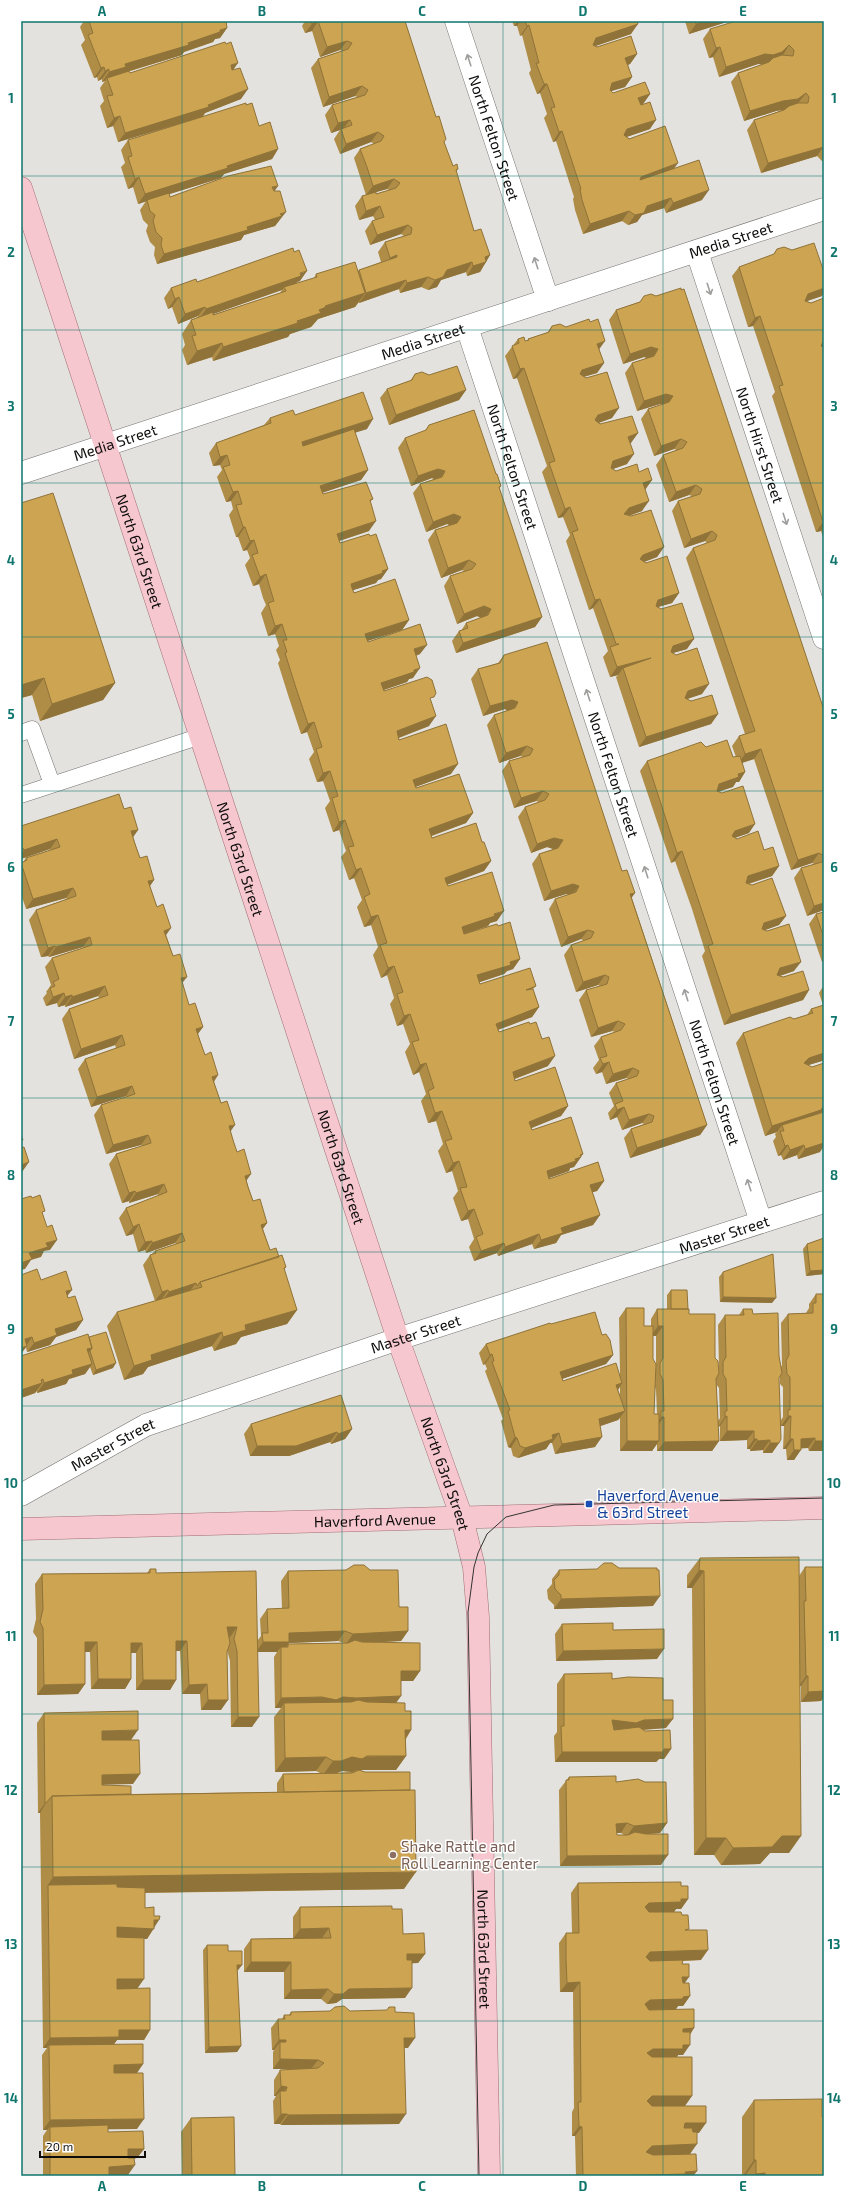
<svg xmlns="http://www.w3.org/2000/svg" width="845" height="2197" font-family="'Exo 2',sans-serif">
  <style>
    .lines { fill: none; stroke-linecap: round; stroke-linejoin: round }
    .service-casing { stroke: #74726f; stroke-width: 17 }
    .minor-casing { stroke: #74726f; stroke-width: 23 }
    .primary-casing { stroke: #a16e75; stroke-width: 23 }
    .service { stroke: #fff; stroke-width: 16 }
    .minor { stroke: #fff; stroke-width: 22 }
    .primary { stroke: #f6c7ce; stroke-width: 22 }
    .tram { stroke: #343332; stroke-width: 1 }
    .wall { fill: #af8d47; fill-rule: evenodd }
    .shaded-wall { fill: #8f7339 }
    .building { fill: #cca452; stroke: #8f7339 }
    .oneway { stroke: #9e9e9d }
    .grid { fill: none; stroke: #0f766e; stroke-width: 1; stroke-opacity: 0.55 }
    .transit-dot { fill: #1a4fb4; stroke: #fff; stroke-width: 1.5 }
    .education-dot { fill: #8d6e63; stroke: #fff; stroke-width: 1.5 }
    .labels { text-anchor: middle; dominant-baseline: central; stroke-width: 3; stroke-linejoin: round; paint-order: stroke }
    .street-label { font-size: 15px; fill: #0d0c0b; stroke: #fff }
    .transit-label { font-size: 15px; fill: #164399; stroke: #fff; text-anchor: start }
    .education-label { font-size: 15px; fill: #785e54; stroke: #fff; text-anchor: start }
    .neatline { fill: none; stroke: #0f766e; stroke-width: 1.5 }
    .grid-label { font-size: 13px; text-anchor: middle; font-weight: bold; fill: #0f766e }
  </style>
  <rect width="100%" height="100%" fill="#e4e2de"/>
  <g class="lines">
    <defs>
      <path id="service" d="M21 733 32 729 52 784
        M21 795 201 736"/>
      <g id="minor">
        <path id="s1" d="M456 21 548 300"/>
        <path id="s2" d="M697 252 824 638"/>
        <path id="s3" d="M467 327 761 1222"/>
        <path id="s4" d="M21 473 824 209"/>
        <path id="s5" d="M21 1495 146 1425 398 1339 824 1202"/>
      </g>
      <g id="primary">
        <path id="s6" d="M21 188 398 1339 462 1518 474 1567 478 1617 489 2176"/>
        <path id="s7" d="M21 1529 824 1508"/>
      </g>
    </defs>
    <use href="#service" class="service-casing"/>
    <use href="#minor" class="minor-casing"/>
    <use href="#primary" class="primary-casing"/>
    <use href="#service" class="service"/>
    <use href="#minor" class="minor"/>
    <use href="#primary" class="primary"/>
    <path class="tram" d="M479 2176 468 1612 474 1567 478 1553 487 1534 506 1517 554 1505 824 1498"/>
  </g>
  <path class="wall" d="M84 21H226L227 28 220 38 215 39 213 42 184 52 182 55 121 74 233 70 241 99 205 113 203 117 259 126 278 149 272 159 224 174 221 178 169 194 170 197 278 186 274 191 279 221 278 222 275 226 244 235 241 240 157 264 154 255 155 247 150 242 146 231 148 225 143 220 140 210 146 201 138 204 133 187 128 189 121 167 125 163 121 150 128 140 192 120 118 142 113 126 107 128 100 106 104 101 100 88 105 81 102 82V79L98 81 97 77 94 78 81 45 85 40 80 27Z
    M305 21H405L444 142 453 166 458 169 456 172 474 231 490 255 480 272 467 276 466 272 441 280 437 287 428 290 421 287 400 293 399 289 359 303V302L355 307 318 319 311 327 290 334 288 337 213 361 212 357 187 365 182 350 185 345 182 334 191 320 198 317V316L178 324 172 307 168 309 164 298 171 288 197 282 300 281 297 282 296 284 314 278 316 274 358 271 359 270 381 262 378 252 385 242 404 236 401 234 370 245 365 231 372 221 375 220 373 216 359 220 355 206 362 196 366 195 354 158 360 149 374 144 371 142 340 154 334 139 340 130 331 133 325 115 332 105 357 97 355 96 323 107 311 68 318 59 342 51 340 50 320 57 312 31 305 33 302 26ZM387 189 389 190 376 194V192ZM282 290 280 293 213 315V314Z
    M512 21H637L631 34 596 46 597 47 637 54 630 64 628 65 632 77 625 87 611 91 613 93 650 94 643 104 650 129 627 137 674 168 702 200 666 213 664 208 642 215 637 222 628 225 622 221 583 234 575 210 573 199 574 197 556 141 553 142 544 118 547 114 540 93 537 94 529 73 531 70 522 35 520 36 517 26H514Z
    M685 21H730L689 34Z
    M824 21V160L822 161 817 156 761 173 747 130 754 120 785 109 776 111 744 121 731 82 738 73 763 64H758L719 77 713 57 709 58 703 39 710 29Z
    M777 249 822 296 807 301 811 303 824 298V540L821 531 816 532 772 396 775 392 753 326 748 327 732 276 739 267 773 255Z
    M681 290 824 710V910L807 916 794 878 801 868 814 864 812 863 791 870 754 759 742 763 745 772 739 782H736L733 787 718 791 749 833 735 838 764 850 779 866 772 876 749 884 786 916 779 925 764 930 794 971 780 976 809 990 803 1000 724 1025 702 956 705 951 692 909 675 861 671 863 640 771 647 761 706 747 733 757H736L732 746 739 736 745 734 686 558 693 548 707 543 705 541 684 548 672 511 678 501 692 496 689 495 669 502 656 465 663 455 677 450 674 449 654 456 641 419 648 409 662 405 660 404 637 411 625 373 632 363 647 358 644 357 623 364 609 320 616 310 639 302 656 296Z
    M552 326 599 349 604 363 597 373 584 377 612 418 599 423 600 424 638 433 630 443 627 464 613 469 616 471 639 472 652 480 645 489 642 511 629 516 664 547 657 557 644 562 679 593 672 603 658 607 687 649 673 653 702 694 687 699 718 714 711 724 639 747 616 677 618 675 610 677 603 657 608 651 593 608 589 610 566 541 570 535 563 517 558 518 542 472 547 466 517 378 513 379 505 356 518 339 525 341H527L528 339 547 333Z
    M415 374 429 375 466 390 459 400 389 425 380 398 387 389 410 381Z
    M295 415 367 429 355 432 368 470 361 480 323 492V494L373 499 370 502 369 531 339 541 340 543 388 569 381 579 378 580 376 583 353 590 354 593 409 620 402 630 367 641 368 642 420 654 416 656 413 678 409 679 407 682 384 690V691L431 701 429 726 399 738V740L451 774 415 787 416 788 473 813 466 823 432 836V838L482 842 491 861 484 871 447 885 448 886 497 921 490 923 488 926 464 934 498 926 520 959 513 969 507 971 504 974 480 982V984L536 986 533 989 539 1007 532 1017 498 1030 499 1032 548 1066 515 1079V1081L568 1106 561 1116 531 1128 532 1130 583 1154 581 1156V1157L574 1167 570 1168 569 1171 549 1178V1179L604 1181 597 1191 592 1192 600 1215 593 1225 561 1235 556 1243 534 1249 532 1244 498 1256 497 1253 474 1261 469 1247 474 1239 468 1219 461 1221 453 1198 458 1191 452 1171 446 1173 438 1151 443 1144 436 1121 428 1123 421 1101 426 1094 419 1072 413 1075 405 1052 410 1044 403 1024 397 1026 390 1004 394 998 387 975 381 978 373 955 378 947 371 925 364 927 357 907 362 900 354 878 349 880 341 857 346 851 339 830 333 832 325 808 330 801 323 781 317 782 309 759 314 752 307 732 301 734 289 698 278 663 280 660 276 650 279 646 275 634 268 636 261 613 266 605 263 598 259 584 253 586 245 565 250 558 247 550 243 551 238 537H236L229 515 233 509 231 501 226 502 217 477 222 470 220 465 213 466 209 453 216 443 264 425 270 418Z
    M429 425 496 474 501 486 499 489 542 617 535 627 456 653 452 641 459 631H461L466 623 481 618 477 616 457 624 444 586 450 576 464 571 462 570 441 578 428 540 435 530 451 525 447 524 426 532 413 493 420 484 434 479 432 478 411 486 398 448 405 438 425 431Z
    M21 503 115 683 103 700 40 721 32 695 21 698Z
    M504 655 622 871 632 898 707 1125 700 1135 630 1158 624 1138 631 1129 644 1124 642 1123 622 1130 617 1117 610 1120 608 1113 614 1106 609 1093 616 1083 629 1079 626 1078 606 1084 602 1072 596 1074 593 1068 599 1060 594 1046 601 1037 615 1032 612 1031 591 1037 579 1000 586 990 600 986 598 985 576 992 564 955 571 945 584 941 581 939 561 947 549 909 555 899 569 895 566 894 544 901 532 864 539 854 554 849 547 847 531 853 518 817 525 807 539 802 536 801 514 808 502 771 509 761 523 757 520 756 499 763 487 725 494 715 507 711 505 709 483 716 471 679 478 669 498 663Z
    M124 809 138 830 133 837 140 858 154 880 150 886 182 983 189 1005 203 1027 198 1034 205 1055 218 1075 214 1082 253 1201 267 1223 263 1229 270 1250 279 1257 286 1267 284 1270 297 1310 287 1324 241 1337 236 1344 214 1351 212 1346 148 1367 143 1374 124 1380 107 1326 117 1312 155 1301 143 1265 150 1255 152 1254 155 1251 176 1244 175 1243 146 1253 145 1250 138 1252 133 1234 126 1236 119 1218 126 1208 158 1196V1194L129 1203V1201L122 1203 109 1164 116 1154 142 1146 141 1145 106 1154 94 1115 101 1105 126 1097V1096L91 1107 78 1069 85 1059 116 1048 115 1045 74 1059 62 1019 69 1009 99 998 98 996 65 1007V1005L58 1007 57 1003 46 1006 43 998 47 993 46 992 51 985 45 967 52 958 83 948V947L49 957 48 956 41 957 29 920 36 910 67 899 66 898 26 909 21 894V863L23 862 26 858 50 850V849L21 859V826Z
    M824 912V961L822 962 809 924 816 914Z
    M824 985V1059L822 1061 808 1065 820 1152 798 1159 797 1155 783 1160 781 1155 778 1156 773 1141 776 1137 775 1134 777 1132 765 1136 736 1043 743 1033 807 1015 811 1009 823 1005 819 993Z
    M824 1238V1274L806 1276 803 1249 807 1244Z
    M723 1272 772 1303 720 1302 719 1277Z
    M41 1280 68 1296V1298L83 1320 76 1330 56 1337 50 1345 27 1352 26 1348Z
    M671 1290 688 1309 689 1314 715 1358 718 1368 719 1367 718 1325 725 1315H739L743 1309 753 1314 779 1356 781 1367 782 1365 781 1323 788 1314 806 1313 809 1308V1304L816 1294H824V1451H809L808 1448H801L794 1460H787L786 1449H783L784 1426H781V1420L783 1417V1387L780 1384V1377L779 1378V1443L772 1453H763V1450L750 1451V1449H747V1440L720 1441V1426L718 1427 719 1441 712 1451H657V1444L652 1451H620V1418L618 1420 600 1426 595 1447 555 1454 552 1443H550L546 1449 518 1458 513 1456 511 1448 508 1447 501 1421 503 1419 485 1371 487 1369 485 1364 483 1365 479 1353 486 1344 551 1324 602 1335 613 1355 606 1364 562 1379 563 1381 620 1374 619 1318 626 1308 644 1326H651V1319L657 1309H667V1295ZM653 1336H656V1368L655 1369 653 1359ZM716 1378V1384L719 1388 720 1418 718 1421 716 1379ZM620 1387V1395L618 1390ZM655 1387 656 1390 657 1414H654Z
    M89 1337 113 1368 93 1375 90 1367 85 1374 69 1379 66 1384 37 1393V1391L35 1393 21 1398V1356Z
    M251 1424 352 1429 345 1439 331 1444 330 1442 289 1456H250L244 1434Z
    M700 1558 799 1576 805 1567H824V1697L821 1701 801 1702V1686H800L789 1853H770L760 1864 721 1865 714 1855H694L692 1588H687V1575Z
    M150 1569 156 1573 257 1641 261 1636 260 1619 267 1609H282L281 1581 288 1571 399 1607 408 1631 401 1641 376 1642 420 1671 413 1681H401L396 1703 405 1711 411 1730 406 1739V1756L396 1770H360L404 1889 145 1893V1908L154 1928 147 1939H144L137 1989H117L150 2030 144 2040H117L114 2044 143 2064 137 2073V2129H108V2132L144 2149 137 2158 134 2159 128 2175 109 2176H43V2136L47 2130H43L42 2055 47 2048H43L40 1813H38L37 1723 44 1713 132 1740 133 1784H102L131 1794 277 1792V1783L283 1774 320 1773 316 1771 275 1772 274 1717 281 1708H275L274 1657 277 1652H257L252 1727H231L230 1661 227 1650 221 1710H201L200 1694H182L180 1651H176V1680L170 1690H136V1653H131V1679L125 1689H91L90 1652H85V1684L78 1694 37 1695V1638L33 1632 36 1619 35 1584 42 1574 147 1573ZM338 1641 344 1643 288 1644 289 1643ZM342 1771 352 1772 336 1773Z
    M559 1570 653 1606 554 1609V1605L548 1599 547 1590 552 1584V1579Z
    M562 1624 613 1630 657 1659 556 1661 555 1634Z
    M564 1674 612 1679 663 1700 666 1728 643 1730 671 1749 664 1759H659L656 1762H555L554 1736 557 1732V1684Z
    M569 1777 616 1782 667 1823 660 1833 646 1834 661 1865 560 1866 559 1790ZM617 1833H621L624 1835H617Z
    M578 1883 681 1886 688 1899 681 1909H676L674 1912 682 1915 701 1960 683 1961 682 1964 685 1983 690 1996 683 2006H678L676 2009 694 2028 690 2035 683 2055H678L677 2057 685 2106 699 2133H697L690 2154 697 2171 693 2176H576L575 2136H572V2112L574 2108 573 1992H560L559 1943 566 1933H572L571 1893Z
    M300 1907 392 1909 403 1934 425 1954 418 1963H412L405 1998 342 1999 336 2003 327 2004 321 1999H284V1972H244V1949L251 1939 293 1938V1917Z
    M207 1945 228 1951 242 1965 238 1970H237L241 2046 237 2052 205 2053 203 1950Z
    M350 2011 395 2012 408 2048H404L399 2124 281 2125 280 2124H274L273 2101 276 2096H274V2080L280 2070 301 2069H273V2052L274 2050H272L271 2028 278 2019H282L284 2015H289L291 2012Z
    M754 2100 822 2117 824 2176H742V2117Z
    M191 2118 235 2176H182L181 2132Z"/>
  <path class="shaded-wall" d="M318 21 312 31 305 33 312 24Z
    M518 21H520L517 26H514Z
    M706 21H730L689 34 696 24Z
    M638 24 631 34 589 48 596 38Z
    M529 25 522 35 520 36 527 26Z
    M227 28 220 38 215 39 213 42 184 52 182 55 122 73 119 77 107 78 105 81 102 82 109 72 125 64 188 43Z
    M347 41 340 50 320 57 327 47Z
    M789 45 783 55 775 62 767 65 758 64 719 77 726 67Z
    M720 47 713 57 709 58 716 48Z
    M637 54 630 64 619 68 625 58Z
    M238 63 231 73V65Z
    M104 67 97 77 94 78 101 68Z
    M109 69 102 79 98 81 105 71Z
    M632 77 625 87 605 93 612 83Z
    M544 84H547L540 93 537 94Z
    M362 86 355 96 323 107 329 97Z
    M248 89 241 99 205 113 202 117 118 142 125 133 208 105Z
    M806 93 799 102 791 109 776 111 744 121 750 111Z
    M650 94 643 104 631 108 638 98Z
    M120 116 113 126 107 128 114 118Z
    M350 120 343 129H341L340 130 331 133 338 123Z
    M656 120 650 129 620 139 627 129Z
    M562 131 556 141 553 142 559 132Z
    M378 132 371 142 340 154 346 144Z
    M824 146 817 156 761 173 768 163Z
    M278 149 272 159 224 174 221 178 138 204 145 194 227 166Z
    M678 163 671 173 635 187 641 177Z
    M139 177 133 187 128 189 135 179Z
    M394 179 387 189 366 195 373 186Z
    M278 186 271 196 272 187Z
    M709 190 702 200 666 213 673 203Z
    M671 198 664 208 642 215 637 222 628 225 635 215 647 206Z
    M380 206 373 216 359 220 366 211Z
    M629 211 622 221 583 234 590 224Z
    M286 212 279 221 278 222 275 226 244 235 241 240 157 264 164 254 247 227Z
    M408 225 401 234 370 245 377 235Z
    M397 255 390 265 383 268 390 258Z
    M490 255 480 272 467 276 473 266 485 257Z
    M472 262 466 272 441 280 437 287 428 290 435 280 447 270Z
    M307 271 300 281 297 282 294 286 284 287 282 290 199 319 206 309Z
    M428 277 421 287 400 293 407 283Z
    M406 280 399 289 359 303 366 293Z
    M824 288V293L822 296 801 303 808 294Z
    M365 293 355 307 318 319 311 327 290 334 288 337 213 361 223 347 297 321 319 310 325 306Z
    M179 297 172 307 168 309 175 299Z
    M205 307 198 316 178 324 185 314Z
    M760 316 753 326 748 327 755 318Z
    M824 340V348L816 351 823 341Z
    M605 341 598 351 597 344Z
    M222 343 212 357 187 365 197 351Z
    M651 347 658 349 651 359 644 357 623 364 630 354Z
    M604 363 597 373 575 379 582 370Z
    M524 368 517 378 513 379 520 369Z
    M466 390 459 400 389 425 396 415Z
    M666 394 673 396 666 406 660 404 637 411 644 401Z
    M619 408 612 418 592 425 598 415Z
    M373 419 367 429 295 452 302 442Z
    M638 433 631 443 621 447 628 437Z
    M681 439 674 449 654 456 661 446Z
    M634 454 627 464 607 471 613 461Z
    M227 455 220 465 213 466 220 457Z
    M438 469 445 471 438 481 432 478 411 486 418 476Z
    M368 470 361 480 313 496 320 486Z
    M652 480 645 490 643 483Z
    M696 485 689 495 669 502 676 492Z
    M238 491 231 501 226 502 233 492Z
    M649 501 642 511 622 518 629 508Z
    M570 507 563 517 558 518 565 509Z
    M454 514 461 517 454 527 447 524 426 532 433 522Z
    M376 521 369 531 330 544 337 534Z
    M823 522H824V526L821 531 816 532Z
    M243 527H245L238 537H236Z
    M712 531 705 541 684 548 691 539Z
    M254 540 247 550 243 551 250 541Z
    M664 547 657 557 636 565 643 555Z
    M469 560 462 570 441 578 448 568Z
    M388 569 381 579 378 580 376 583 344 593 351 584Z
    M266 574 259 584 253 586 260 577Z
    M679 593 672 603 651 609 658 600Z
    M600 599 593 608 589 610 595 600Z
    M484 606 491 609 484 619 477 616 457 624 464 614Z
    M542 617 535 627 456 653 463 643Z
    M409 620 402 630 358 644 365 634Z
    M282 624 275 634 268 636 275 626Z
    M694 639 687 649 666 655 673 646Z
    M427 645 420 654 407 658 414 649Z
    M651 658 623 668 618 675 610 677 617 667Z
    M420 668 413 678 409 679 407 682 374 693 381 683Z
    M44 678 32 695 21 698V685Z
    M115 683 103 700 40 721 52 704Z
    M709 684 702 694 681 701 688 691Z
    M512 700 518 702 511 712 505 709 483 716 490 706Z
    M718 714 711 724 639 747 646 737Z
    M436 716 429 726 390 741 397 731Z
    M314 722 307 732 301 734 308 724Z
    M527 746 520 756 499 763 506 753Z
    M761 749 754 759 738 764 745 754Z
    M458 764 451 774 407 790 413 780Z
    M330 771 323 781 317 782 323 773Z
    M745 772 739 782H736L733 787 712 794 719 784 738 774Z
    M543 791 536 801 514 808 521 798Z
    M473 813 466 823 422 839 429 829Z
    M345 820 339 830 333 832 339 822Z
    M755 824 749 833 728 840 735 831Z
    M138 830 131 840V831Z
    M554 838 563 840 556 850 547 847 531 853 537 844Z
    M57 839 50 849 21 859V854L24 850Z
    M682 851 675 861 671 863 677 853Z
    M819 853 812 863 791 870 798 860Z
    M491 861 484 871 438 888 445 878Z
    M779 866 772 876 741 886 748 876Z
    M361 868 354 878 349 880 356 870Z
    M154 880 147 890 148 881Z
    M573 884 579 886 572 895 566 894 544 901 551 891Z
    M73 888 66 898 26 909 33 899Z
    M635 893 628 903 630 894Z
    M824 903V910L807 916 814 906Z
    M504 911 497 921 490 923 488 926 455 937 462 927 494 914Z
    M378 915 371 925 364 927 371 917Z
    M786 916 779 925 757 933 764 923Z
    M171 928 164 938V931Z
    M588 930 581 939 561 947 568 937Z
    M90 937 83 947 49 957 56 947Z
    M55 946 48 956 41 957 48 948Z
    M520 959 513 969 507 971 504 974 471 985 477 975 510 962Z
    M801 962 794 971 773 978 780 968Z
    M394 966 387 975 381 978 388 968Z
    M605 975 598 985 576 992 583 982Z
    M187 977 180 986 181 978Z
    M105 986 98 996 65 1007 72 997Z
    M809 990 803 1000 724 1025 731 1015Z
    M64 993 57 1003 46 1006 53 997Z
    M72 995 65 1005 58 1007 65 997Z
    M539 1007 532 1017 489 1033 496 1024Z
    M410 1014 403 1024 397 1026 404 1016Z
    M618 1021 612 1031 591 1037 598 1028Z
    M203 1027 196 1036V1029Z
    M122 1035 115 1045 74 1059 81 1049Z
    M824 1053V1059L822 1061 802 1067 804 1063 809 1058Z
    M555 1056 548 1066 506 1082 513 1072Z
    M609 1062 602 1072 596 1074 603 1064Z
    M426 1063 419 1072 413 1075 420 1065Z
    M633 1068 626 1078 606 1084 613 1074Z
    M218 1075 211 1085 212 1077Z
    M132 1086 126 1096 91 1107 97 1097Z
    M824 1105V1112L782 1125 777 1132 765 1136 772 1126Z
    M568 1106 561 1116 522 1132 529 1122Z
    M624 1107 617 1117 610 1120 617 1110Z
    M442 1111 436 1121 428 1123 435 1113Z
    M649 1114 642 1123 622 1130 629 1120Z
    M235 1125 228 1135 229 1126Z
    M707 1125 700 1135 630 1158 637 1148Z
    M148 1135 141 1145 106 1154 113 1145Z
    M824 1139V1146L820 1152 798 1159 805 1149Z
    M788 1145 781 1155 778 1156 785 1146Z
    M804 1145 797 1155 783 1160 790 1150Z
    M583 1154 580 1158 581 1157 574 1167 570 1168 569 1171 540 1181 547 1171 575 1159Z
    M459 1161 452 1171 446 1173 453 1163Z
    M29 1162 22 1172H21V1165Z
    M251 1174 244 1184 245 1176Z
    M604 1181 597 1191 583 1195 590 1185Z
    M164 1184 158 1194 129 1203 136 1193Z
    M135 1191 129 1201 122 1203 129 1193Z
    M474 1209 468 1219 461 1221 468 1211Z
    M600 1215 593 1225 561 1235 556 1243 534 1249 541 1240 561 1228Z
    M267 1223 260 1232 261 1225Z
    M139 1224 133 1234 126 1236 133 1227Z
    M182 1233 175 1243 146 1253 152 1243Z
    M539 1234 532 1244 498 1256 505 1247Z
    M57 1240 50 1250 44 1251 41 1257 31 1260 25 1269 21 1270V1263L29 1253 46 1243Z
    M152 1241 145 1250 138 1252 145 1242Z
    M504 1243 497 1253 474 1261 481 1251Z
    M824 1270V1274L806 1276 810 1271Z
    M196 1283 189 1292 162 1301 169 1292Z
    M72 1290 65 1299 66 1291Z
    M168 1290 161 1300 155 1301 162 1292Z
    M723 1297 776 1298 772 1303 720 1302Z
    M297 1310 287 1324 241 1337 236 1344 214 1351 223 1337 245 1325Z
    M83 1320 76 1330 56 1337 50 1345 27 1352 34 1343 55 1329Z
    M658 1326H663L656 1336H651Z
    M222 1332 212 1346 148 1367 143 1374 124 1380 134 1366 151 1355Z
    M32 1337 26 1346H27L21 1354V1345L25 1339Z
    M92 1348 85 1358 87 1349Z
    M492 1354 485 1364 483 1365 490 1355Z
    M613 1355 606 1364 553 1382 560 1372Z
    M116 1363 113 1368 93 1375 96 1370Z
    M92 1364 85 1374 69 1379 66 1384 37 1393 44 1383 72 1370Z
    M43 1379 39 1384 42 1383 35 1393 21 1398V1390Z
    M622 1383 616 1393V1385Z
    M625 1411 618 1420 592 1429 599 1419Z
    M727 1416 720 1426 718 1427 725 1417Z
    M788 1416H791L784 1426H781Z
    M661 1417H664L657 1427H654Z
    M352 1429 345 1439 331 1444 338 1434Z
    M727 1431H754L747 1440 720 1441Z
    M337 1432 330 1442 289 1456H250L257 1446Z
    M559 1433 552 1443H550L546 1449 518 1458 525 1448 552 1435Z
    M515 1437 517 1438 511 1448 508 1447Z
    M602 1437 595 1447 555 1454 562 1444Z
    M815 1438 808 1448 794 1449 801 1439Z
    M754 1439H757L750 1449H747Z
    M790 1439H793L786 1449H783Z
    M770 1440 763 1450 750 1451 757 1441Z
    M627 1441H659L652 1451H620Z
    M719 1441 712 1451H657L664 1442Z
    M815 1441H824V1451H809Z
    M770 1443H779L772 1453H763Z
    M794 1450H801L794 1460H787Z
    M699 1570 704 1571 692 1588H687Z
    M660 1596 653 1606 554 1609 561 1599Z
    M227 1627H237L230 1637H220Z
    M345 1631 338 1641 289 1643 283 1652 281 1647 277 1652H256L263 1642 289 1633Z
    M408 1631 401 1641 346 1644 353 1634Z
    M176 1641H187L180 1651H170Z
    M85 1642H97L90 1652H78Z
    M131 1643H142L136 1653H124Z
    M664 1649 657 1659 556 1661 563 1651Z
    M401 1671H420L413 1681H394Z
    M806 1676H808L801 1686H799Z
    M98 1679H131L125 1689H91Z
    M143 1680H176L170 1690H136Z
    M85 1684 78 1694 37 1695 44 1685Z
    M207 1684 200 1694H182L189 1685Z
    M824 1691V1697L821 1701 801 1702 808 1692Z
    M401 1696 394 1706 284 1703 281 1708H275L281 1698Z
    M208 1700H228L221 1710H201Z
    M238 1717H259L252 1727H231Z
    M673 1719 666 1728 637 1730 629 1733 606 1730 612 1720H644Z
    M138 1730 131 1740 95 1741 102 1731Z
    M405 1730H411L402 1744Z
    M671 1749 664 1759H659L656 1762H555L562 1752Z
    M406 1756 396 1770H357L352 1772 342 1771 332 1775H323L333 1761 352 1757Z
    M326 1757 316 1771 275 1772 285 1758Z
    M140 1774 133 1784 95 1785 102 1775Z
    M45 1803H46L40 1813H38Z
    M627 1823 621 1833H609L616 1824Z
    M667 1823 660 1833 627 1836 634 1826Z
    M782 1836H801L789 1853H770L760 1864 721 1865 733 1848Z
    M706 1838H726L714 1855H694Z
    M668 1855 661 1865 560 1866 567 1856Z
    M416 1872 404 1889 48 1894V1885L53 1877Z
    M681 1899H688L681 1909H676L674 1912 642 1913 645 1907 649 1903Z
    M154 1920H159L147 1939 110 1937 117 1927Z
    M329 1928 322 1938 293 1939 300 1929Z
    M708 1950 701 1960 643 1962 646 1957 650 1952Z
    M407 1954H425L418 1963 400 1964Z
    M251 1962H291L284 1972H244Z
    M237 1965H242L238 1970H233Z
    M682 1977H689L682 1987Z
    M117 1979H144L137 1989H110Z
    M580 1982 573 1992H560L567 1983Z
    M412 1988 405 1998 342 1999 336 2003 327 2004 334 1994 349 1989Z
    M328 1989 321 1999H284L291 1990Z
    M690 1996 683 2006H678L676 2009 643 2010 645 2004 650 2000 683 1997Z
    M694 2028 687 2038H676L683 2029Z
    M119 2030H150L144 2040H117L112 2047 49 2045 47 2048H43L50 2038Z
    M404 2038H415L408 2048H397Z
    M279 2040H286L280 2049V2042L274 2050H272Z
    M683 2045H690L683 2055H678L676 2059H646L647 2053 653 2049Z
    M241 2046 237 2052 205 2053 209 2047Z
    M280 2059 318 2060 311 2069H273Z
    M143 2064 136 2074 107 2075 114 2065Z
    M281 2086 287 2087 280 2096V2091L276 2096H274Z
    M652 2096H692L685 2106 640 2111 647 2101Z
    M281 2114H287L280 2124H274Z
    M406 2114 399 2124 281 2125 288 2115Z
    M144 2119 137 2129 50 2130V2127L47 2130H43L50 2120Z
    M685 2123H706L699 2133H678Z
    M579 2126 582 2127 575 2136H572Z
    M697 2144 690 2154 639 2161 646 2152 652 2146Z
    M128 2149H144L137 2158 121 2159Z
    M754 2160H756L745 2176H743Z
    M135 2165 128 2175 102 2176 109 2167Z
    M697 2171 693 2176H608L685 2172Z
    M765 2173 763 2176H754L756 2174Z"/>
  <path class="building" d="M89 21H226L227 28 220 30V32L188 43 189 45 125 64 126 67 109 72V69L105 71 104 67 101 68 88 35 93 33Z
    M311 21H405L436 117 439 116 446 139 444 142 453 166 457 164 458 169 456 170 474 231 481 229 490 255 485 257 486 262 473 266 472 262 447 270 443 277 435 280 428 277 407 283 406 280 366 293 359 270 397 257V255L390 258 385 242 411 234 412 228 408 225 377 235 372 221 384 217 380 206 366 211 362 196 376 192V194L396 188 400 183 394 179 373 186 367 167 360 149 381 141 384 136 378 132 346 144 341 129 352 125 351 122 350 120 338 123 332 105 365 95 368 90 362 86 329 97 318 59 348 49 352 43 347 41 327 47 318 21 312 24Z
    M525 21H637L638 24 596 38 593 45 597 47 631 36 637 54 625 58 632 77 612 83 610 90 613 93 645 82 650 94 638 98 641 105 650 102 656 120 627 129 624 135 629 139 665 126 678 163 641 177 640 180 699 160 709 190 673 203 671 198 647 206 644 213 635 215 629 211 590 224 582 200 580 189H581L562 131 559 132 551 108 555 107 547 84H544L536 63H539L529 25 527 26Z
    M695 21H706L696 24Z
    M736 21H824V147L768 163 754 120 784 110 789 106 798 103H808L809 97 806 93 798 99 783 101 750 111 738 73 769 62 773 58 782 55 793 56 794 50 789 45 782 52 773 55 765 54 726 67 720 47 716 48 710 29Z
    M225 42 226 44 231 42 238 63 231 65 232 70 240 68 248 89 208 105 209 107 125 133 120 116 114 118 107 96 113 95 107 78 129 71 130 73Z
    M246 103V105L252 103 259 126 270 122 278 149 227 166 228 168 145 194 139 177 135 179 128 157 132 156 128 140Z
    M271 166 278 186 272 187 274 191H280L286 212 280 214 282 216 247 227 248 230 164 254 161 245 162 238 156 232 153 221 155 215 150 211 147 200 169 193 170 197 228 176Z
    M814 243 824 272V288L808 294 805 301 811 303 824 298V340L821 346 824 347V522H823L779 386 783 385 760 316 755 318 739 267 774 254 777 249 784 247 792 250Z
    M293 248 294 252 299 250 307 271 300 273 301 276 206 309 205 307 185 314 179 297 175 299 171 288 196 279 197 282Z
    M355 262 365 293 325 306 326 307 319 310 321 313 297 321 298 323 223 347 222 343 197 351 192 336 196 335 191 320 213 312V315L286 291 284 287 317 277 316 274Z
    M681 288V290L684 289 824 710V856L819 853 798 860 761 749 745 754 739 736 755 731 693 548 715 540 717 535 712 531 691 539 678 501 700 494 702 489 696 485 676 492 663 455 683 448 687 442 681 439 661 446 648 409 669 402 673 396 666 394 644 401 632 363 654 356 658 349 651 347 630 354 616 310 640 302 644 296 651 294 656 296Z
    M589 319 590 322 598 319 605 341 597 344 604 363 582 370 580 374 586 378 607 372 619 408 598 415 595 420 600 424 632 416 638 433 628 437 634 454 613 461 611 468 616 471 637 464 639 472 648 468 652 480 643 483 649 501 629 508 624 514 631 516 651 510 664 547 643 555 640 559 646 563 667 556 679 593 658 600 656 606 661 609 682 603 694 639 673 646 671 652 676 655 697 648 709 684 688 691 685 698 691 701 712 695 718 714 646 737 623 668 651 658 617 667 610 647 619 644H616L600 599 595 600 572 532 578 530 570 507 565 509 549 463 555 461 524 368 520 369 512 346 519 343 518 339 524 337 525 341 529 340 528 339 549 332 552 326 560 324 566 327Z
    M457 366 466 390 396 415 387 389 412 380 415 374 422 372 429 375Z
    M363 392 373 419 302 442 303 446 354 429 368 470 320 486 323 494 366 482 373 499 370 500 376 521 337 534 340 543 369 534 370 536 376 534 388 569 382 571 383 573 351 584 352 588 354 593 395 579 409 620 365 634 366 637 368 642 420 624 427 645 414 649 420 668 414 670V672L381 683 384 691 427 677 432 680 436 693 434 697 430 698 436 716 397 731 399 740 446 724 458 764 413 780 416 788 459 774 473 813 429 829 432 838 476 823 482 842H484L491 861 445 878 446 882 448 886 492 872 504 911 494 914 495 916 462 927 464 934 497 924 498 926 510 922 520 959 510 962 511 965 477 975 480 984 530 968 536 986 526 990 533 989 539 1007 496 1024 499 1032 529 1022 530 1024 536 1022 542 1039 549 1037 555 1056 513 1072 515 1081 555 1067 568 1106 529 1122 532 1130 571 1117 583 1154 580 1155 581 1157 575 1159 576 1161 547 1171 549 1179 598 1162 604 1181 590 1185 600 1215 561 1228 563 1233 541 1240 539 1234 505 1247 504 1243 481 1251 476 1237 483 1234 474 1209 468 1211 460 1188 467 1187 459 1161 453 1163 445 1141 452 1139 442 1111 435 1113 428 1091 434 1088 426 1063 420 1065 412 1042 419 1040 410 1014 404 1016 397 994 403 992 394 966 388 968 380 945 387 943 378 915 371 917 364 897 370 894 361 868 356 870 348 847 354 846 345 820 339 822 332 798 338 796 330 771 323 773 316 749 322 747 314 722 308 724 296 688 285 653 287 652 283 640H287L282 624 275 626 268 603 274 601 270 588 266 574 260 577 252 555 258 553 254 540 250 541 245 527H243L236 505 242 504 238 491 233 492 223 467 230 465 227 455 220 457 216 443 271 423 270 418 293 410 295 415Z
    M474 410 496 474H497L501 486 499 487 542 617 463 643 459 631 468 628 466 623 488 615 491 609 484 606 464 614 450 576 472 569 476 564 469 560 448 568 435 530 457 523 461 517 454 514 433 522 420 484 442 477 445 471 438 469 418 476 405 438 426 430 429 425Z
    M53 493 115 683 52 704 44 678 21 685V503Z
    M547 642 622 871 627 870 635 893 630 894 707 1125 637 1148 631 1129 652 1122 654 1116 649 1114 629 1120 624 1107 617 1110 615 1104 623 1101 616 1083 637 1076 639 1071 633 1068 613 1074 609 1062 603 1064 600 1058 607 1056 601 1037 621 1030 625 1024 618 1021 598 1028 586 990 607 984 609 977 605 975 583 982 571 945 591 938 594 932 588 930 568 937 555 899 576 892 579 886 573 884 551 891 539 854 558 848 563 840 554 838 537 844 525 807 545 800 549 794 543 791 521 798 509 761 530 755 533 749 527 746 506 753 494 715 515 708 518 702 512 700 490 706 478 669 500 663 504 655Z
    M727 740 733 757 740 756 745 772 738 774 739 777 719 784 717 791 722 793 743 786 755 824 735 831 732 836 737 839 758 831 764 850 773 847 779 866 748 876 746 883 752 885 772 878 786 916 764 923 762 929 767 931 789 924 801 962 780 968 777 975 783 977 803 971 809 990 731 1015 708 946 713 944 682 851 677 853 647 761 701 742 706 747Z
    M119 794 124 809 131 807 138 830 131 831 135 844 140 858 147 856 154 880 148 881 157 907 163 904 171 928 164 931 173 956 180 954 187 977 181 978 189 1005 195 1003 203 1027 196 1029 200 1041 205 1055 211 1052 218 1075 212 1077 221 1103 227 1101 235 1125 229 1126 233 1140 237 1152 244 1149 251 1174 245 1176 248 1187 253 1201 260 1199 267 1223 261 1225 270 1250 276 1248 279 1257 200 1282 197 1286 196 1283 169 1292 168 1290 162 1292 150 1255 156 1253 155 1251 185 1241 182 1233 152 1243V1241L145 1242 139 1224 133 1227 126 1208 167 1192 164 1184 136 1193 135 1191 129 1193 116 1154 151 1143 150 1139 148 1135 113 1145 101 1105 135 1094 132 1086 97 1097 85 1059 125 1045 122 1035 81 1049 69 1009 108 995 105 986 72 997V995L65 997 64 993 53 997 50 988 55 986 53 982 59 979 52 958 92 945 90 937 56 947 55 946 48 948 36 910 76 896 75 892 73 888 33 899 21 863 27 860 26 858 60 847 57 839 24 850 23 848 21 849V826Z
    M824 857V903L814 906 801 868 822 862Z
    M824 912V938L816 914Z
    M824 1005V1031H823L824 1035V1053L809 1058 804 1063 812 1067 824 1063V1105L821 1110 772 1126 743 1033 790 1017 794 1019 813 1013 811 1009Z
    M824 1112V1143L805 1149 804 1145 790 1150 788 1145 785 1146 780 1131H784L782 1125Z
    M21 1135 23 1140 21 1141Z
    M24 1147 29 1162 21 1165V1148Z
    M40 1195 45 1211 42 1212 47 1227 52 1225 57 1240 46 1243 48 1247 29 1253 32 1259 21 1263V1199L31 1196 32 1198Z
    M824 1238V1270L810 1271 807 1244Z
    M773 1254 776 1298 723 1297V1272Z
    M282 1255 286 1267 284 1268 297 1310 245 1325 246 1330 223 1337 222 1332 151 1355 152 1360 134 1366 117 1312 202 1287 200 1282Z
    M37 1269 41 1280 66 1271 72 1290 66 1291 68 1298 75 1296 83 1320 55 1329 57 1335 34 1343 32 1337 25 1339 27 1346 21 1348V1275Z
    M671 1290H687L688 1309H671Z
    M816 1294H824V1441H815V1438L801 1439V1450H794L793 1439H790L791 1416H788V1410H790V1377L787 1374 786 1361 789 1355 788 1314 813 1313V1303H816Z
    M626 1308H644V1326H653V1359L656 1364 654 1414H659V1441H627Z
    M657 1309H689V1314H715V1358L718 1361 719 1373 716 1379 719 1441 664 1442V1417H661V1411H664L663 1380 660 1374V1363L663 1358V1326H658Z
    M743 1309H752L753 1314 778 1313 779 1356 782 1373 779 1378 781 1439 779 1443H770V1440L757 1441V1439H754V1431H727V1416L725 1417V1411H727L726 1379 723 1374V1362L726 1357 725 1315H744Z
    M595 1312 602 1335 606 1334 610 1340 613 1355 560 1372 563 1381 616 1363 622 1383 616 1385 625 1411 599 1419 602 1437 562 1444 559 1433 552 1435 553 1439 525 1448 520 1446 517 1438 515 1437 508 1411 510 1410 492 1362 494 1361 492 1354 490 1355 486 1344 550 1323 551 1324Z
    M106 1332 116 1363 96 1370 90 1351 92 1348 89 1337Z
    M88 1334 92 1348 87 1349 92 1364 72 1370 73 1374 44 1383 43 1379 41 1380 42 1383 21 1390V1356Z
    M341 1395 352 1429 338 1434 337 1432 296 1446H257L251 1424Z
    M799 1557 801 1836H782L772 1847 733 1848 726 1838H706L704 1571 699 1570 700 1558Z
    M604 1563H612L619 1568H657V1570H659L660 1596 561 1599V1595L555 1589 554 1580 559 1575V1570L597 1569Z
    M354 1565H364L370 1570H398L399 1607H408V1631L353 1634 345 1631 289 1633V1642H263L262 1633H268L267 1609 289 1608 288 1571 346 1570Z
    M805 1567H824V1691L808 1692V1676H806L804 1601H806Z
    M150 1569H156V1573L256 1571 259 1717H238L237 1651 234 1639 237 1627H227L230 1643 227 1652 228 1700H208L207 1684 189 1685 187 1641H176V1680H143L142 1643H131V1679H98L97 1642H85V1684L44 1685 43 1628 40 1622 43 1609 42 1574 150 1573Z
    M613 1623V1630L664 1629V1649L563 1651 562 1624Z
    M355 1640 362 1642 420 1643V1671H401V1696L356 1698 343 1697 336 1700 322 1697 281 1698V1647H288V1644L348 1643Z
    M612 1673V1679L628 1677 663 1678V1700H673V1719L644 1720 636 1723 612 1720 614 1730 639 1727 645 1731 670 1730 671 1749H664L663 1752H562L561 1726H564V1674Z
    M358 1700 367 1702 405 1703V1711H411V1730H405L406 1756H367L362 1759 352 1757 341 1761H333L326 1757 285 1758 284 1703 351 1702Z
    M138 1711V1730L102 1731V1740H139L140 1774 102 1775V1785L131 1786V1794L52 1796 46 1803H45L44 1713Z
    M359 1770 365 1772H410V1790L284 1792 283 1774 352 1773Z
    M616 1776V1782L638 1779 645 1782H666L667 1823 634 1826 627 1823 616 1824 617 1835H628L635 1832 646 1834H668V1855L567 1856 566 1780H569V1777Z
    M415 1790 416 1872 53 1877 52 1796Z
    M681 1882V1886H688V1899H681V1902L649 1903 645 1907 649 1912H681L682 1915H688L689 1929 685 1930H707L708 1950 650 1952 646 1957 650 1961 683 1960 682 1964H689V1977H682L683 1983H689L690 1996 683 1997V1999L650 2000 645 2004 649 2010 694 2009V2028L683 2029V2032H690V2045H683V2049H653L647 2053 652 2057H692V2096H652L647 2101 652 2106H706V2123H685L684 2128H692L693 2132H697V2144L652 2146 646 2152 653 2155 696 2154 697 2171 685 2172 686 2174 608 2176H583L582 2127 579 2126 578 2102H581L580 1982 567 1983 566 1959V1933H579L578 1883Z
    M117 1884V1887L145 1888V1908L154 1907V1916H160L159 1920H154V1929L117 1927V1937L144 1938V1979H117V1989L150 1988V2030H119V2037L50 2038 48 1885Z
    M392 1906V1909H402L403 1934 424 1933 425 1954H407V1960H412V1988L349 1989 343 1994H334L328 1989 291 1990V1962H251V1939L331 1938 329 1928 300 1929V1907Z
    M207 1945H228V1951H242V1965H237L241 2046 209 2047Z
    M344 2006 350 2011 387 2010 389 2007H395V2012L414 2013 415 2038H404L406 2114 288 2115 287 2114H281L280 2091H286L287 2087 281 2086 280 2070 318 2068 324 2063 318 2060 280 2059V2042H286V2040H279L278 2019H285L284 2015H291V2012L330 2011 335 2007Z
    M143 2044V2064L114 2065V2073H143L144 2119 50 2120 49 2045Z
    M822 2099V2117H824V2176H765V2173L756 2174V2160H754V2100Z
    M234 2117 235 2176H192L191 2118Z
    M108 2125V2132L143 2131 144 2149H128V2158H134L135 2165 109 2167V2176H50V2127Z"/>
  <defs><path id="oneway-shaft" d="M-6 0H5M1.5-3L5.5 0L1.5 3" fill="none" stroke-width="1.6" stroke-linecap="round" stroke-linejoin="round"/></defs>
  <g class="oneway">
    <use href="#oneway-shaft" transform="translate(469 60) rotate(-108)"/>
    <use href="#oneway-shaft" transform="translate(536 263) rotate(-108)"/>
    <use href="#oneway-shaft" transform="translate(709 289) rotate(72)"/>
    <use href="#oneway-shaft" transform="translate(785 519) rotate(72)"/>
    <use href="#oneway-shaft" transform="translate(588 695) rotate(-108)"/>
    <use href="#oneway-shaft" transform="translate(646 872) rotate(-108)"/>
    <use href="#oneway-shaft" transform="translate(686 995) rotate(-108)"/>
    <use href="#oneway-shaft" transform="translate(749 1185) rotate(-108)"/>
  </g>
  <path class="grid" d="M182 21V2176M342 21V2176M503 21V2176M663 21V2176M21 176H824M21 330H824M21 483H824M21 637H824M21 791H824M21 945H824M21 1098H824M21 1252H824M21 1406H824M21 1560H824M21 1714H824M21 1867H824M21 2021H824"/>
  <rect class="transit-dot" x="585" y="1500" width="8" height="8" rx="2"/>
  <circle class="education-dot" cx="393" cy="1855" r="4"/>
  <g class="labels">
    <g class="street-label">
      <text stroke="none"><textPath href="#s1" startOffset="123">North Felton Street</textPath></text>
      <text stroke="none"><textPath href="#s4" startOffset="747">Media Street</textPath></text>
      <text stroke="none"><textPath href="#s4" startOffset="423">Media Street</textPath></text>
      <text stroke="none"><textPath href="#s4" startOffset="99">Media Street</textPath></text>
      <text stroke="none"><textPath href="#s2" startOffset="203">North Hirst Street</textPath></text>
      <text stroke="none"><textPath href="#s3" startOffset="147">North Felton Street</textPath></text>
      <text stroke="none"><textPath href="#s6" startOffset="382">North 63rd Street</textPath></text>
      <text stroke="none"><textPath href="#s3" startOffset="471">North Felton Street</textPath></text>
      <text stroke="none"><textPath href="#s6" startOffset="706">North 63rd Street</textPath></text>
      <text stroke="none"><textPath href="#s3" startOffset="795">North Felton Street</textPath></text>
      <text stroke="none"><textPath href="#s6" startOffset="1030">North 63rd Street</textPath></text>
      <text stroke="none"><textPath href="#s5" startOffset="752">Master Street</textPath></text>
      <text stroke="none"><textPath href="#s5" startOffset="428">Master Street</textPath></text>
      <text stroke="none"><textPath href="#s5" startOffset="105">Master Street</textPath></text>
      <text stroke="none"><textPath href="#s6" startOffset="1354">North 63rd Street</textPath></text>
      <text stroke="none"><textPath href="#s7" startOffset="354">Haverford Avenue</textPath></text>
      <text stroke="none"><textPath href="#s6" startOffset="1834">North 63rd Street</textPath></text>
    </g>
    <g class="transit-label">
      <text x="597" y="1495">Haverford Avenue<tspan x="597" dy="17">&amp; 63rd Street</tspan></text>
    </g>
    <g class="education-label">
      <text x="401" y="1846">Shake Rattle and<tspan x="401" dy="17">Roll Learning Center</tspan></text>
    </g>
  </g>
  <rect width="845" height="2197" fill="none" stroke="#ffffff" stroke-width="44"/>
  <path d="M40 2151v6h105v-6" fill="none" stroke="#0d0c0b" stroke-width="2"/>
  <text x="46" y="2151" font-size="12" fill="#0d0c0b" stroke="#ffffff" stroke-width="3" paint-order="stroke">20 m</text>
  <rect x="22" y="22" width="801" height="2153" class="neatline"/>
  <g class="grid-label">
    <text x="102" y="16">A</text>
    <text x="262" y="16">B</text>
    <text x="422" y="16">C</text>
    <text x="583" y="16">D</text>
    <text x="743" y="16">E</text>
    <text x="11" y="103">1</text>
    <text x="834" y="103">1</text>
    <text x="11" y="257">2</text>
    <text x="834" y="257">2</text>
    <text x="11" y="411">3</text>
    <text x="834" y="411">3</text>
    <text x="11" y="565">4</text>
    <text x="834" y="565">4</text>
    <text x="11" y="719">5</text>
    <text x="834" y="719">5</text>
    <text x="11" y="872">6</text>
    <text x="834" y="872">6</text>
    <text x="11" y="1026">7</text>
    <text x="834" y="1026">7</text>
    <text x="11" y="1180">8</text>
    <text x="834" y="1180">8</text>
    <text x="11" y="1334">9</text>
    <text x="834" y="1334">9</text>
    <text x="11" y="1488">10</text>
    <text x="834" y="1488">10</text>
    <text x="11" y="1641">11</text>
    <text x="834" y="1641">11</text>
    <text x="11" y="1795">12</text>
    <text x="834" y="1795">12</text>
    <text x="11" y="1949">13</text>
    <text x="834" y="1949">13</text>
    <text x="11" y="2103">14</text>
    <text x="834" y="2103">14</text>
    <text x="102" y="2191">A</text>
    <text x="262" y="2191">B</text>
    <text x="422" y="2191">C</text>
    <text x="583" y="2191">D</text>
    <text x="743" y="2191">E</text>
  </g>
</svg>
